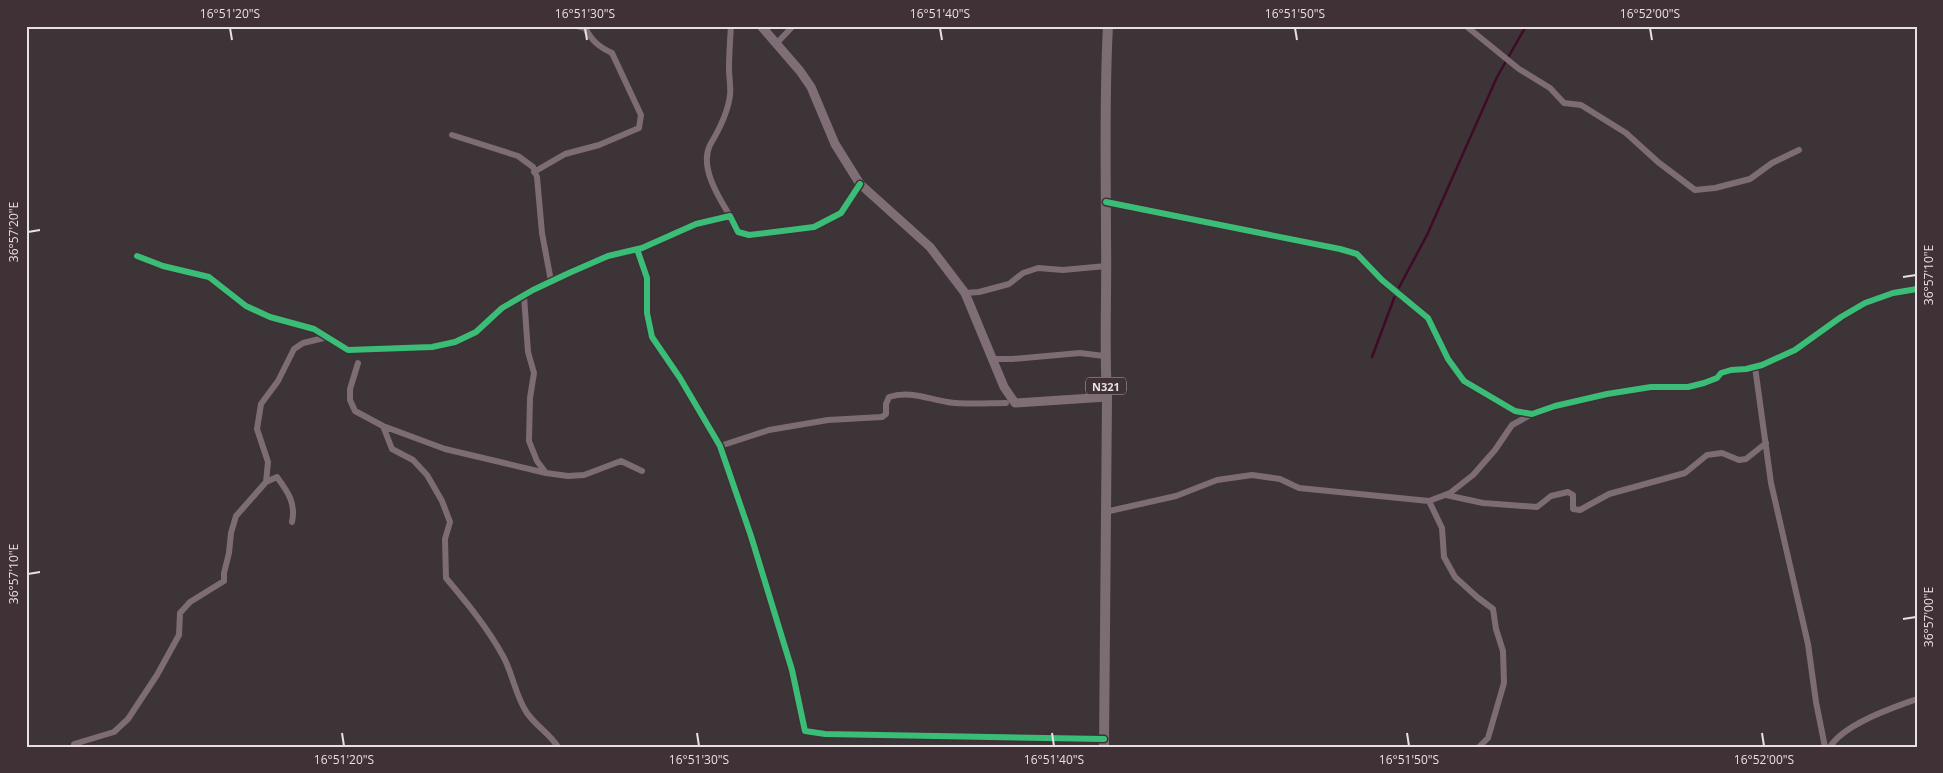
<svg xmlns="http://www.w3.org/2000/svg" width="1943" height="773" font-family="'Open Sans',sans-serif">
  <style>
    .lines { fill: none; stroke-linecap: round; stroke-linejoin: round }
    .stream { stroke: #400a27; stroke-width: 2.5 }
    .street { stroke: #7d6c73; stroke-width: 6 }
    .secondary { stroke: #806e76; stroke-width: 9 }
    .primary { stroke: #7b6d72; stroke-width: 10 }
    .cycleway-casing { stroke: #3f3136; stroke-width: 9 }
    .cycleway { stroke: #3abd76; stroke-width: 6 }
    .ticks { fill: none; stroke: #e9e0e3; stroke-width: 2 }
    .labels { text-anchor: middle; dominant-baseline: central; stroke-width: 4.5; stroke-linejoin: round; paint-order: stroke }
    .shield { fill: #3f3136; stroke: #b6acaf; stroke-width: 1 }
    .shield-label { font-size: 11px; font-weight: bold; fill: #e9e0e3 }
    .neatline { fill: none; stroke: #e9e0e3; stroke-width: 2 }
    .ticks-label { font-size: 12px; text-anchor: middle; fill: #e9e0e3 }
  </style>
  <rect width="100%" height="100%" fill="#3c3437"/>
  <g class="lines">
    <path class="stream" d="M1372 357 1396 293 1427 235 1497 77 1526 26"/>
    <path class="street" d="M1466 26 1519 69 1550 88 1564 103 1581 105 1626 133 1658 162 1695 190 1715 188 1750 179 1772 163 1799 150
      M776 44 793 26
      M452 135 518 156 533 167 537 177 542 233 551 281
      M534 172 565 154 599 145 639 128 641 115 612 53C599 47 592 41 585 28L577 26
      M1106 202 1340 249 1357 254 1382 280 1428 318 1448 359 1464 381 1515 411 1532 414 1555 406 1607 394 1651 387H1688L1704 383 1717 378 1721 373 1731 370 1746 369 1762 365 1795 350 1841 317 1865 303 1893 293 1917 289
      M730 216C719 198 699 167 710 145 719 130 728 113 730 95 731 87 729 77 729 68 729 54 730 40 731 26
      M637 249 647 278V313L652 337 680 378 720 446 751 536 792 670 805 731 825 734 1104 739
      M137 256 163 266 209 277 246 306 270 317 314 329 348 350 432 347 455 342 476 332 502 308 533 290 569 273 608 256 642 248 696 224 730 216 738 232 749 235 814 227 841 213 860 184
      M965 293 979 292 1009 284 1023 273 1038 268 1063 270 1106 266
      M524 296 528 352 534 373 530 398 529 441 537 461 546 473 568 476 584 475 621 461 642 471
      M992 359H1012L1080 353 1104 356
      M358 363 350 389V400L355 411 383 426 445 449 546 473
      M1755 367 1771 483 1808 644 1816 702 1825 747
      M383 426 392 449 413 460 427 475 442 501 450 522 445 539 446 578C467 603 487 627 503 656 513 674 515 695 527 713 536 726 550 734 558 747
      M720 446 769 430 828 420 882 417 886 414V404L889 397C909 390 928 399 947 402 966 405 987 403 1006 403
      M1446 495 1483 503 1537 507 1551 496 1568 492 1573 495V509L1580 510 1609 494 1685 473 1707 455 1722 453 1739 460 1746 459 1766 443
      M1429 501 1442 528 1444 557 1455 577 1477 597 1493 609 1496 629 1503 651 1504 683 1488 738 1479 747
      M1105 512 1176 496 1217 480 1252 475 1280 479 1299 488 1429 501 1450 493 1473 475 1495 450 1512 425 1532 414
      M292 522C296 503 288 492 277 477L266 482 268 462 257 429 261 404 278 381 294 349 303 343 328 337
      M74 747V744L114 732 128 719 157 675 179 635 180 613 190 602 224 581V573L229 553 231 533 236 516 266 482
      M1830 747C1844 724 1892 708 1917 699"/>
    <path class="secondary" d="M761 26 800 71 811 87 835 144 860 184 930 247 965 293 1004 387 1015 403 1107 397"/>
    <path class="primary" d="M1104 747 1107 397C1104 344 1107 292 1106 240 1106 169 1104 97 1108 26"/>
    <defs>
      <path id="cycleway" d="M1106 202 1340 249 1357 254 1382 280 1428 318 1448 359 1464 381 1515 411 1532 414 1555 406 1607 394 1651 387H1688L1704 383 1717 378 1721 373 1731 370 1746 369 1762 365 1795 350 1841 317 1865 303 1893 293 1917 289
        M637 249 647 278V313L652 337 680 378 720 446 751 536 792 670 805 731 825 734 1104 739
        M137 256 163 266 209 277 246 306 270 317 314 329 348 350 432 347 455 342 476 332 502 308 533 290 569 273 608 256 642 248 696 224 730 216 738 232 749 235 814 227 841 213 860 184"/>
    </defs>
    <use href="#cycleway" class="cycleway-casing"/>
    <use href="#cycleway" class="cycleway"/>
  </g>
  <path class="ticks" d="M230 28 232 40M585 28 587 40M940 28 942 40M1295 28 1297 40M1650 28 1652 40M28 232 40 230M1903 277 1916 275M28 574 40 572M1903 619 1916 617M342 733 344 746M697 733 699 746M1052 733 1054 746M1407 733 1409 746M1762 733 1764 746"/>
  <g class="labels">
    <rect class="shield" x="1086" y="377.5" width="40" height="17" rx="4"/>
    <g class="shield-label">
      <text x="1106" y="386">N321</text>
    </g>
  </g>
  <rect width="1943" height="773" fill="none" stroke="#3f3136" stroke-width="55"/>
  <rect x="28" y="28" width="1888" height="718" class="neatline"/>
  <g class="ticks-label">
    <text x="230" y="18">16°51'20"S</text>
    <text x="585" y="18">16°51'30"S</text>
    <text x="940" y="18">16°51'40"S</text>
    <text x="1295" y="18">16°51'50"S</text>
    <text x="1650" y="18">16°52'00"S</text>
    <text transform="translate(14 232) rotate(-90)" y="4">36°57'20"E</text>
    <text transform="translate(1929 275) rotate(-90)" y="4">36°57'10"E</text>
    <text transform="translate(14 574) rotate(-90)" y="4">36°57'10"E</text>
    <text transform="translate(1929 617) rotate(-90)" y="4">36°57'00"E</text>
    <text x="344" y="764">16°51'20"S</text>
    <text x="699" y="764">16°51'30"S</text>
    <text x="1054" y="764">16°51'40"S</text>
    <text x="1409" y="764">16°51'50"S</text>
    <text x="1764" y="764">16°52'00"S</text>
  </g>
</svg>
